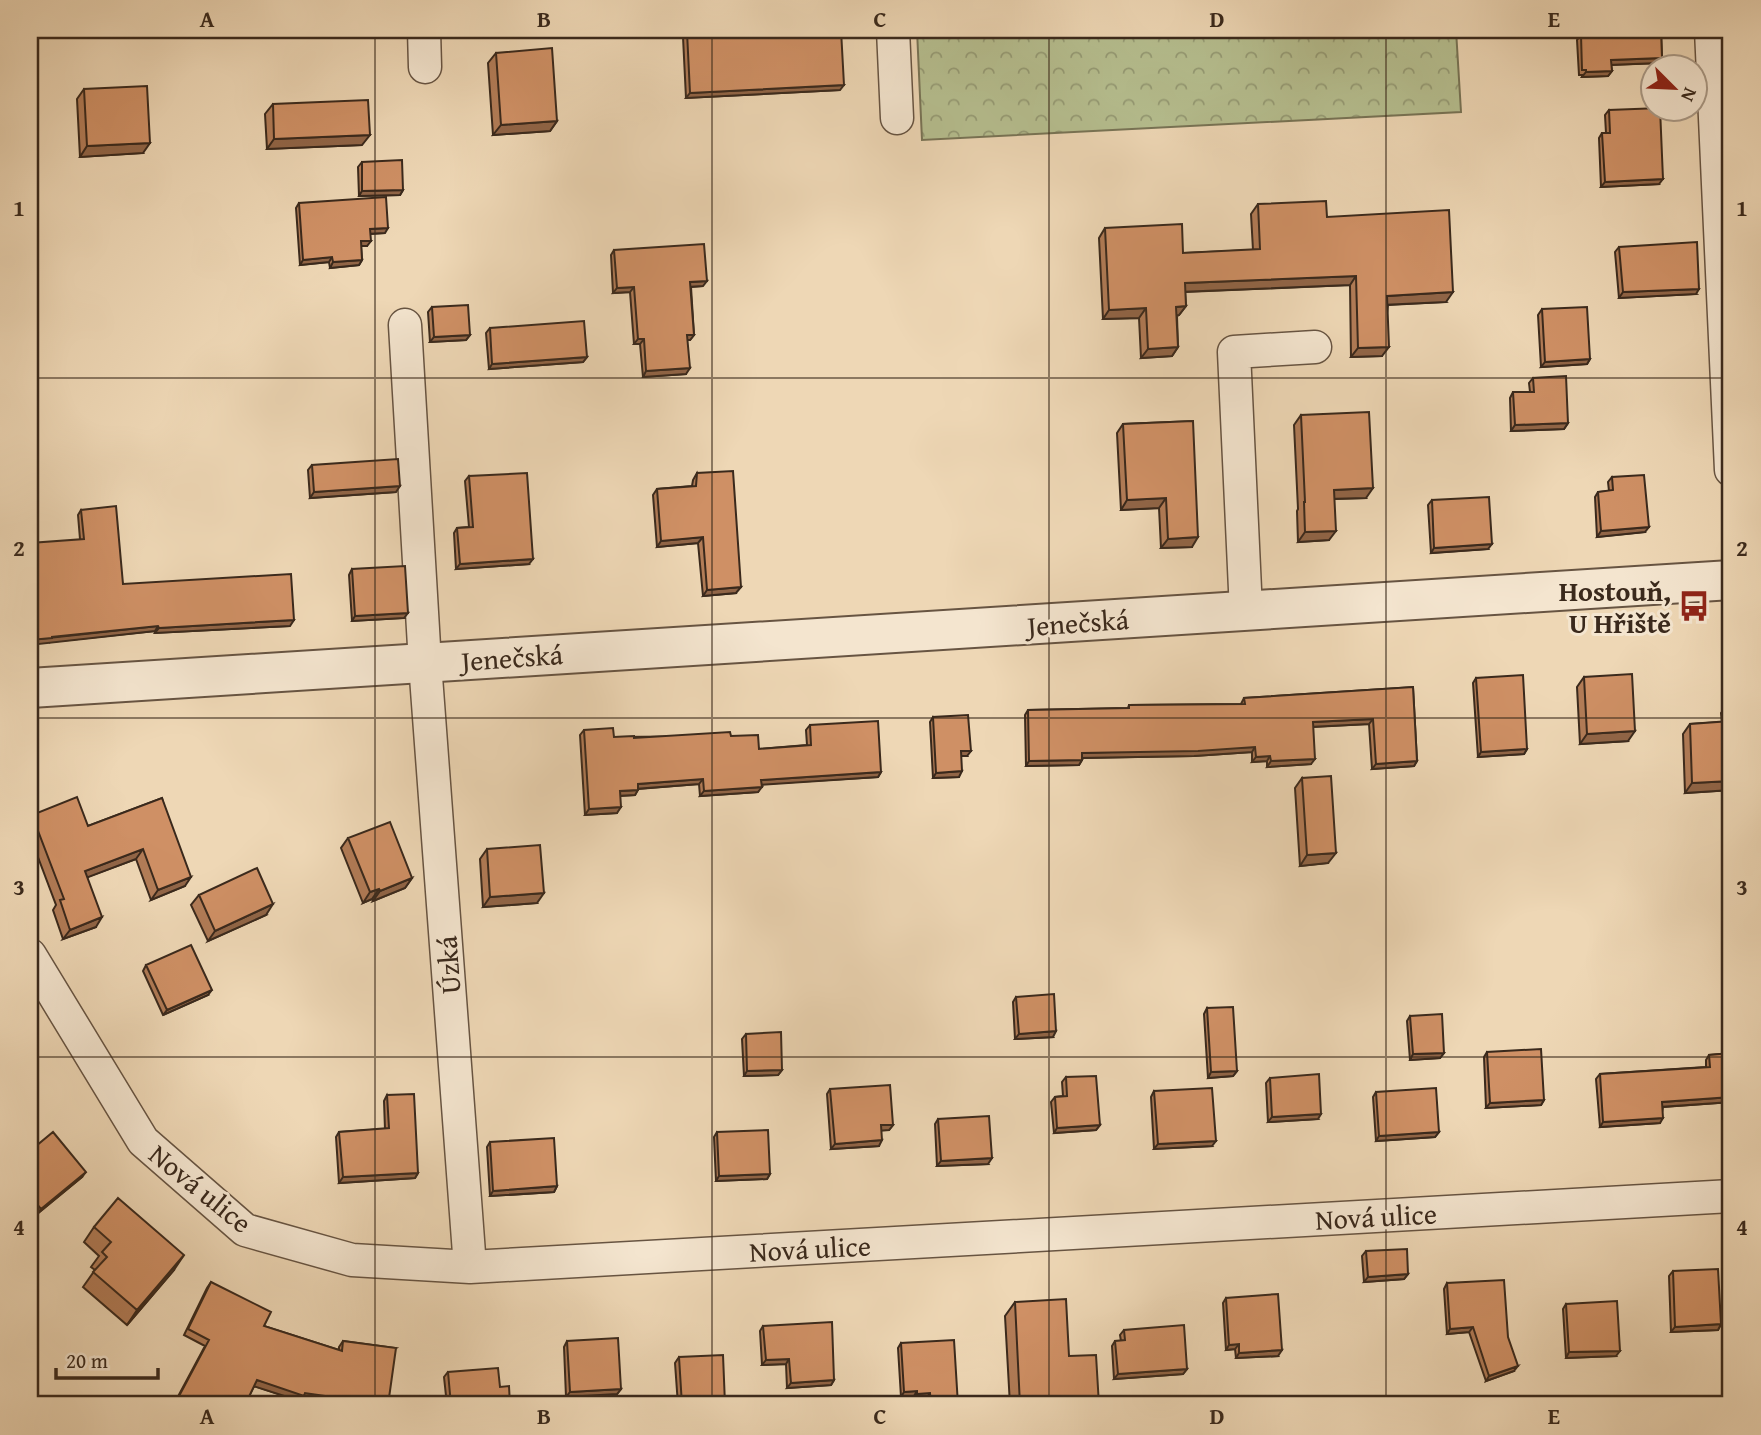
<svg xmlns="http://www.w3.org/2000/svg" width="1761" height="1435" font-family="'Gentium Book Plus',serif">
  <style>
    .forest { fill: url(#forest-crowns); stroke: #787456; stroke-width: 2 }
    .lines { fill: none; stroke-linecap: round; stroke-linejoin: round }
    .minor-casing { stroke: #675442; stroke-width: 35 }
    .tertiary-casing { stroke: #675442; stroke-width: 42 }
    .minor { stroke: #f4e5cf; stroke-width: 32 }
    .tertiary { stroke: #f4e5cf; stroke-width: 38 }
    .wall { fill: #b27c57; stroke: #3a291c; stroke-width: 2 }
    .shaded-wall { fill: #916547; stroke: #3a291c; stroke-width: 2 }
    .building { fill: #cf9065; stroke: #3a291c; stroke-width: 2 }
    .grid { fill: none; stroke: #3a291c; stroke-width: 2; stroke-opacity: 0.55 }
    .labels { text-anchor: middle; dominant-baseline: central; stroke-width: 6; stroke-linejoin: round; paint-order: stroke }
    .poi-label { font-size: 28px; font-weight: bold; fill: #3a291c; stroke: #f4e5cf; text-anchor: end }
    .street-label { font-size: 28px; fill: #3a291c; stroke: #f4e5cf }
    .neatline { fill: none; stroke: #3a291c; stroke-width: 2.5 }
    .grid-label { font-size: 23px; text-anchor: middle; font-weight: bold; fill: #3a291c }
  </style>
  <defs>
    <pattern id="forest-crowns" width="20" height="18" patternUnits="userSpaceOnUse" patternTransform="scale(1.75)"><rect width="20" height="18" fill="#b6bf90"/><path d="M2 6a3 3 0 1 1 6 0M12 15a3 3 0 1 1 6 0" fill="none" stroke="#959b75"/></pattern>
  </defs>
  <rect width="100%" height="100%" fill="#eed7b5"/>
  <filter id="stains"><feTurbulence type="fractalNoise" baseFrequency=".00286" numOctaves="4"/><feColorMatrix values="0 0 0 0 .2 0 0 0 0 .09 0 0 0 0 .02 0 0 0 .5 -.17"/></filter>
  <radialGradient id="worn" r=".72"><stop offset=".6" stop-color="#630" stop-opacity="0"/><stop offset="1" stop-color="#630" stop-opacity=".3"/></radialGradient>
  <path class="forest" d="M917 30H1456L1461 112 922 140Z"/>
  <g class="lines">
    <defs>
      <path id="minor" d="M424 30 425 67
        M893 30 897 118
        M1711 30 1731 470
        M405 325 425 663 470 1267
        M1246 611 1234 352 1315 347
        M30 955 143 1141 245 1230 352 1260 470 1267 1731 1196"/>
      <path id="tertiary" d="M30 688 1731 580"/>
    </defs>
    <use href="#minor" class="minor-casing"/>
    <use href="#tertiary" class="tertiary-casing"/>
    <use href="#minor" class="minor"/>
    <use href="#tertiary" class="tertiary"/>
  </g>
  <path class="wall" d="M1608 30H1661L1662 58 1659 63 1611 65 1612 71 1608 76 1582 77V75H1579L1577 40 1581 35H1583L1584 33 1608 32Z
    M687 32 840 90 686 98 683 37Z
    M496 53 557 121 550 131 493 135 488 63Z
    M84 89 143 153 80 157 77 99Z
    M273 104 362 145 267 149 265 114Z
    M1609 110 1659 184 1601 187 1599 138 1602 133H1606L1605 115Z
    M362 162 403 190 400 195 359 196 358 167Z
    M299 203 385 233 370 234 367 246H361L362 260 359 265 330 268 329 262 300 265 296 208Z
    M1258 204 1327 217 1446 302 1388 305 1382 356 1351 357 1350 285 1185 292 1186 306 1179 315 1177 316 1178 347 1172 356 1141 358 1139 318 1103 319 1099 238 1105 228 1183 253 1253 250 1251 214Z
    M1619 247 1696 294 1619 298 1615 252Z
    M614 250 703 286 691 287 694 335 690 340H687L686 374 643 377 640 344H634L630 292 613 293 611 255Z
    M432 307 470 335 466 340 430 342 428 312Z
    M1542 309 1590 359 1587 364 1541 367 1538 315Z
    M490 328 587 357 583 362 489 369 486 333Z
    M1533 378 1568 423 1564 429 1511 431 1510 398 1513 392H1530L1529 383Z
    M1301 415 1366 498 1334 499 1329 540 1298 542 1297 511 1298 509 1294 425Z
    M1193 421 1192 547 1161 548 1159 508 1121 510 1117 433 1123 424Z
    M312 465 396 492 310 498 308 470Z
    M697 473 736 593 703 596 698 543 657 547 653 495 657 489 692 486 693 480Z
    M469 476 529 564 456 569 454 533 457 528 469 527 465 481Z
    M1612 477 1645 532 1597 537 1595 497 1598 492 1609 491 1608 482Z
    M1432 500 1488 549 1431 553 1428 505Z
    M81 510 123 584 290 626 155 633V631L50 642 49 643 80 539 78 515Z
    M352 569 404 618 352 621 349 575Z
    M1584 677 1628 741 1580 744 1577 687Z
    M1476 678 1527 749 1524 754 1478 757 1473 683Z
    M1413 687 1417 761 1414 766 1372 769 1369 724 1313 727 1311 764 1267 767V761L1252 762V752L1194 756 1082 758V760L1079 765 1026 766 1025 715 1028 710 1128 708 1129 705 1241 704 1244 698Z
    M1729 703 1731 790 1685 793 1683 734 1690 724 1722 722 1721 713Z
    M933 717 967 756H961L959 777 933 778 930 722Z
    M810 725 881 772 878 777 762 784 758 792 700 796 699 784 638 789 635 795 620 796 617 813 585 815 580 735 584 730 614 737 731 736 759 749 807 745 806 730Z
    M1302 778 1328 863 1300 866 1295 788Z
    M162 798 185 886 151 900 136 859 87 877 96 927 63 939 53 910 56 905 30 836V818L32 815 88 826Z
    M348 838 412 878 405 888 373 901 372 899 363 903 341 848Z
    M487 849 537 903 483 907 480 859Z
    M199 895 266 915 208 941 191 905Z
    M146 965 208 995 163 1015 143 971Z
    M1016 997 1053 1037 1015 1039 1013 1002Z
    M1207 1008 1237 1071 1233 1076 1208 1078 1204 1014Z
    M1410 1016 1444 1053 1440 1058 1410 1060 1407 1021Z
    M746 1034 782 1070 778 1075 744 1076 742 1039Z
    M1487 1052 1544 1100 1541 1105 1486 1108 1484 1057Z
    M1731 1053V1102L1663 1107 1660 1123 1600 1127 1596 1079 1600 1074 1706 1067V1060L1709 1055Z
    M1066 1077 1100 1125 1096 1130 1054 1133 1051 1102 1055 1097 1063 1096 1062 1082Z
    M1270 1078 1318 1119 1268 1122 1266 1083Z
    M830 1089 893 1125 889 1130H881L879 1146 831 1149 827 1094Z
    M1154 1091 1212 1146 1154 1149 1151 1097Z
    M1376 1092 1439 1132 1435 1137 1376 1141 1373 1097Z
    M387 1095 418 1173 415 1178 339 1183 336 1137 339 1132 385 1129 384 1101Z
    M938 1119 988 1164 937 1166 935 1124Z
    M717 1132 770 1174 767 1179 716 1181 714 1137Z
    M490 1142 557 1186 554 1192 490 1196 487 1147Z
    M30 1151 82 1177 37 1214 30 1205Z
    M94 1227 174 1270 127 1325 83 1287 95 1270 91 1267 99 1256 84 1242Z
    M1366 1251 1408 1274 1404 1279 1364 1282 1362 1256Z
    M1673 1271 1721 1324 1718 1330 1671 1332 1669 1276Z
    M211 1282 264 1326 339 1350V1347L343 1341 396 1348 302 1399 300 1401 254 1386 245 1405H177L174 1404 205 1346 184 1335 207 1288Z
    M1447 1283 1514 1371 1486 1381 1469 1332 1447 1334 1444 1289Z
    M1226 1298 1278 1356 1236 1358 1235 1349 1226 1350 1223 1303Z
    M1015 1302 1069 1356 1099 1405H1010L1005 1316Z
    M1566 1304 1616 1356 1566 1358 1563 1309Z
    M763 1326 834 1380 831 1385 787 1388 786 1364 762 1365 760 1331Z
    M1124 1330 1187 1369 1183 1374 1114 1379 1112 1346 1115 1341H1121L1120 1335Z
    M567 1341 621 1389 617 1394 566 1397 564 1347Z
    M901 1343 958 1405H927L926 1399H913L914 1396 901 1397 898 1348Z
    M679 1357 725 1404V1405H678L675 1363Z
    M448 1372 500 1387 510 1405H447L444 1377Z"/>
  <path class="shaded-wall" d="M1662 58 1659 63 1608 65 1611 60Z
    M1612 71 1608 76 1582 77 1586 72Z
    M844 85 840 90 686 98 690 93Z
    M557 121 550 131 493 135 501 125Z
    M370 135 362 145 267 149 274 139Z
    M150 143 143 153 80 157 87 146Z
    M1663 179 1659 184 1601 187 1605 182Z
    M403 190 400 195 359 196 362 191Z
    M388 228 385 233 366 234 370 229Z
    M361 241H371L367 246H358Z
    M332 257 329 262 300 265 303 260Z
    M362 260 359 265 330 268 333 262Z
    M1356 276 1350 285 1178 292 1185 283Z
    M707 281 703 286 687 287 690 282Z
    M634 287 630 292 613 293 617 288Z
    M1699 289 1696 294 1619 298 1623 292Z
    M1453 292 1446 302 1381 305 1387 296Z
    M1186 306 1179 315 1170 316 1176 307Z
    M1146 308 1139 318 1103 319 1109 310Z
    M470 335 466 340 430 342 434 337Z
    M687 335H694L690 340H683Z
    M638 339H644L640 344H634Z
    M1178 347 1172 356 1141 358 1148 349Z
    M1389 347 1382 356 1351 357 1358 348Z
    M587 357 583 362 489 369 492 364Z
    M1590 359 1587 364 1541 367 1545 362Z
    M690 368 686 374 643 377 646 371Z
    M1568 423 1564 429 1511 431 1515 425Z
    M400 486 396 492 310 498 314 492Z
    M1373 488 1366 498 1327 499 1334 490Z
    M1166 498 1159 508 1121 510 1127 500Z
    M1649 527 1645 532 1597 537 1601 531Z
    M1336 531 1329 540 1298 542 1305 532Z
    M703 537 698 543 657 547 661 541Z
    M1198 537 1192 547 1161 548 1168 539Z
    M1492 544 1488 549 1431 553 1434 548Z
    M533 559 529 564 456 569 460 564Z
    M741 587 736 593 703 596 707 590Z
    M408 613 404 618 352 621 355 616Z
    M294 620 290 626 155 633 159 628Z
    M158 626 155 631 30 645V640Z
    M1373 719 1369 724 1309 727 1313 722Z
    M1635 731 1628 741 1580 744 1587 734Z
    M1255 747 1252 752 1194 756 1079 758 1082 753Z
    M1527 749 1524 754 1478 757 1481 752Z
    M961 751H971L967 756H957Z
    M1270 756 1267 761 1252 762 1256 757Z
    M1315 759 1311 764 1267 767 1271 761Z
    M1082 760 1079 765 1026 766 1029 761Z
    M1417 761 1414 766 1372 769 1376 764Z
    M962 771 959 777 933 778 936 773Z
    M881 772 878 777 758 785 761 780Z
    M703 779 699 784 634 789 638 784Z
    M1731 781V790L1685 793 1692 783Z
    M762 787 758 792 700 796 704 791Z
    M638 790 635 795 616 796 620 791Z
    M621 807 617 813 585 815 589 809Z
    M143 849 136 859 78 881 85 871Z
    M1336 853 1328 863 1300 866 1307 855Z
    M191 877 185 886 151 900 158 890Z
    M412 878 405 888 373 901 380 891Z
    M379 889 372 899 363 903 370 892Z
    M544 893 537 903 483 907 490 897Z
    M273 904 266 915 208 941 215 931Z
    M102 917 96 927 63 939 70 930Z
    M212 990 208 995 163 1015 167 1010Z
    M1056 1031 1053 1037 1015 1039 1019 1034Z
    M1444 1053 1440 1058 1410 1060 1413 1054Z
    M782 1070 778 1075 744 1076 747 1071Z
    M1237 1071 1233 1076 1208 1078 1211 1072Z
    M1731 1097V1102L1659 1107 1662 1102Z
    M1544 1100 1541 1105 1486 1108 1490 1103Z
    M1321 1114 1318 1119 1268 1122 1272 1117Z
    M1663 1118 1660 1123 1600 1127 1603 1122Z
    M881 1125H893L889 1130 877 1131Z
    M1100 1125 1096 1130 1054 1133 1057 1128Z
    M1439 1132 1435 1137 1376 1141 1379 1136Z
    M882 1140 879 1146 831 1149 835 1144Z
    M1216 1141 1212 1146 1154 1149 1158 1144Z
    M992 1158 988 1164 937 1166 941 1161Z
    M86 1172 82 1177 37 1214 41 1209Z
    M418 1173 415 1178 339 1183 343 1177Z
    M770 1174 767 1179 716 1181 719 1176Z
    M557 1186 554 1192 490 1196 493 1191Z
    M184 1255 174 1270 127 1325 137 1310Z
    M1408 1274 1404 1279 1364 1282 1368 1277Z
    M1721 1324 1718 1330 1671 1332 1675 1327Z
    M1473 1327 1469 1332 1447 1334 1450 1329Z
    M1239 1344 1235 1349 1226 1350 1229 1345Z
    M1282 1350 1278 1356 1236 1358 1239 1353Z
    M1620 1351 1616 1356 1566 1358 1569 1352Z
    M789 1359 786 1364 762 1365 766 1360Z
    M1518 1366 1514 1371 1486 1381 1489 1376Z
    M1187 1369 1183 1374 1114 1379 1118 1374Z
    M257 1380 305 1393 388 1405H347L302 1399 300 1401 253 1386Z
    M834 1380 831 1385 787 1388 791 1383Z
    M621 1389 617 1394 566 1397 570 1392Z
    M917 1391 914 1396 901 1397 904 1392Z
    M930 1393 926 1399H913L917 1394Z"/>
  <path class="building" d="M733 30H841L844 85 690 93 687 32Z
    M1612 30H1661L1662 58 1611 60 1612 71 1586 72V70H1582L1581 35H1584V33L1612 32Z
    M552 48 557 121 501 125 496 53Z
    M147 86 150 143 87 146 84 89Z
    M368 100 370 135 274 139 273 104Z
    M1660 108 1663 179 1605 182 1602 133H1610L1609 110Z
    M402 160 403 190 362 191V162Z
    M386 197 388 228 370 229 371 241H361L362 260 333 262 332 257 303 260 299 203Z
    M1326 201 1327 217 1449 210 1453 292 1387 296 1389 347 1358 348 1356 276 1185 283 1186 306 1176 307 1178 347 1148 349 1146 308 1109 310 1105 228 1182 224 1183 253 1260 249 1258 204Z
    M1697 242 1699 289 1623 292 1619 247Z
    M704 244 707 281 690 282 694 335H687L690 368 646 371 644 339H638L634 287 617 288 614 250Z
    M468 305 470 335 434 337 432 307Z
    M1587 307 1590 359 1545 362 1542 309Z
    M584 321 587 357 492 364 490 328Z
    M1566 376 1568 423 1515 425 1513 392H1534L1533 378Z
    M1369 412 1373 488 1334 490 1336 531 1305 532 1304 502H1305L1301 415Z
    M1193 421 1198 537 1168 539 1166 498 1127 500 1123 424Z
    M398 459 400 486 314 492 312 465Z
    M733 471 741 587 707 590 703 537 661 541 657 489 696 486 697 473Z
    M527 473 533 559 460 564 457 528 473 527 469 476Z
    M1644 475 1649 527 1601 531 1598 492 1613 490 1612 477Z
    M1489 497 1492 544 1434 548 1432 500Z
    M116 506 123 584 291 574 294 620 159 628 158 626 52 637V638L30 640V543L84 539 81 510Z
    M405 566 408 613 355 616 352 569Z
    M1632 674 1635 731 1587 734 1584 677Z
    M1523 675 1527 749 1481 752 1476 678Z
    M1413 687 1417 761 1376 764 1373 719 1313 722 1315 759 1271 761 1270 756 1256 757 1255 747 1198 751 1082 753V760L1029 761 1028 710 1129 708V705L1245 704 1244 698Z
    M1729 703H1731V781L1692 783 1690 724 1730 721Z
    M968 715 971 751H961L962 771 936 773 933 717Z
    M878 721 881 772 761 780 762 787 704 791 703 779 638 784V790L620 791 621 807 589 809 584 730 613 728 614 737 634 736V738L730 732 731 736 758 735 759 749 811 745 810 725Z
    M1331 776 1336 853 1307 855 1302 778Z
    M77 797 88 826 162 798 191 877 158 890 143 849 85 871 102 917 70 930 60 900 64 899 32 815Z
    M390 822 412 878 380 891 379 889 370 892 348 838Z
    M540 845 544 893 490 897 487 849Z
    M257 868 273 904 215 931 199 895Z
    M191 945 212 990 167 1010 146 965Z
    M1054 994 1056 1031 1019 1034 1016 997Z
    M1233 1007 1237 1071 1211 1072 1207 1008Z
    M1442 1014 1444 1053 1413 1054 1410 1016Z
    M781 1032 782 1070 747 1071 746 1034Z
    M1541 1049 1544 1100 1490 1103 1487 1052Z
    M1731 1053V1097L1662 1102 1663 1118 1603 1122 1600 1074 1710 1067 1709 1055Z
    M1319 1074 1321 1114 1272 1117 1270 1078Z
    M1096 1076 1100 1125 1057 1128 1055 1097 1067 1096 1066 1077Z
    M890 1085 893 1125H881L882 1140 835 1144 830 1089Z
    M1212 1088 1216 1141 1158 1144 1154 1091Z
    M1436 1088 1439 1132 1379 1136 1376 1092Z
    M414 1094 418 1173 343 1177 339 1132 389 1128 387 1095Z
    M989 1116 992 1158 941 1161 938 1119Z
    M768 1130 770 1174 719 1176 717 1132Z
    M53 1132 86 1172 41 1209 30 1196V1151Z
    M554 1138 557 1186 493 1191 490 1142Z
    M118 1198 184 1255 137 1310 93 1272 107 1257 102 1252 111 1242 94 1227Z
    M1407 1249 1408 1274 1368 1277 1366 1251Z
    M1718 1269 1721 1324 1675 1327 1673 1271Z
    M1504 1280 1508 1337 1518 1366 1489 1376 1473 1327 1450 1329 1447 1283Z
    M211 1282 271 1312 264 1326 342 1351 343 1341 396 1348 388 1405 305 1393 304 1396 257 1380 245 1405H194L178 1398 209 1340 188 1329Z
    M1278 1294 1282 1350 1239 1353V1344L1229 1345 1226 1298Z
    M1066 1299 1069 1356 1096 1355 1099 1405H1020L1015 1302Z
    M1617 1301 1620 1351 1569 1352 1566 1304Z
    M832 1322 834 1380 791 1383 789 1359 766 1360 763 1326Z
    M1184 1325 1187 1369 1118 1374 1115 1341 1125 1340 1124 1330Z
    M618 1338 621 1389 570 1392 567 1341Z
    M954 1340 958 1405H931L930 1393 917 1394V1391L904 1392 901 1343Z
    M723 1355 725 1404 682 1405 679 1357Z
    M498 1368 500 1387 509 1386 510 1405H451L448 1372Z"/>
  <path class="grid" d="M375 30V1405M712 30V1405M1049 30V1405M1386 30V1405M30 378H1731M30 718H1731M30 1057H1731"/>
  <defs>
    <symbol id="bus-bare" viewBox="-9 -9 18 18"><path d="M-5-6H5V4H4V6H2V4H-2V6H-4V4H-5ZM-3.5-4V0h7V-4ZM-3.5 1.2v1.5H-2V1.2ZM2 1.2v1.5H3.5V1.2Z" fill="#8f2418" stroke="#f4e5cf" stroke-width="2.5" paint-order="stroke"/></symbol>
  </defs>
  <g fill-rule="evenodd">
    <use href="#bus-bare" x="1672" y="584" width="44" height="44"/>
  </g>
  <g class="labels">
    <g class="poi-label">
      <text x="1671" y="590">Hostouň,<tspan x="1671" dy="32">U Hřiště</tspan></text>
    </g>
    <g class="street-label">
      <text transform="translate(1078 622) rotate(-4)">Jenečská</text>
      <text transform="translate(512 657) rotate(-4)">Jenečská</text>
      <text transform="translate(448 965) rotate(-94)">Úzká</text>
      <text transform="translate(201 1188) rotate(39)">Nová ulice</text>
      <text transform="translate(1376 1216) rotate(-3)">Nová ulice</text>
      <text transform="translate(810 1248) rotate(-3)">Nová ulice</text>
    </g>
  </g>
  <rect width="1761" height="1435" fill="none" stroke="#eed7b5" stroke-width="77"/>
  <g transform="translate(1674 88) rotate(114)"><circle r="33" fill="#f4e5cf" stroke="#aa9a87" stroke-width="2"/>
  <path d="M0-5L12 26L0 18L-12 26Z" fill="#8f2418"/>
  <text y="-10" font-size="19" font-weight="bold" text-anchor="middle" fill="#3a291c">N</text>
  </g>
  <path d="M56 1368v10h102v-10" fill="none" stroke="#3a291c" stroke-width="3.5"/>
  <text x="66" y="1368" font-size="21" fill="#3a291c" stroke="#f4e5cf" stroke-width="5" paint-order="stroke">20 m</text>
  <rect x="38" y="38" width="1684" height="1358" class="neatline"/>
  <g class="grid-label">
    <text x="207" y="27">A</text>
    <text x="544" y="27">B</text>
    <text x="880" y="27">C</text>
    <text x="1217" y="27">D</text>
    <text x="1554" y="27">E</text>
    <text x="19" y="216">1</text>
    <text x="1742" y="216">1</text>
    <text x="19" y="556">2</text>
    <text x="1742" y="556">2</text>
    <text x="19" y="895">3</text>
    <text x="1742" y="895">3</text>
    <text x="19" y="1235">4</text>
    <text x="1742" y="1235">4</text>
    <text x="207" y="1424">A</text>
    <text x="544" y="1424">B</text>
    <text x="880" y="1424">C</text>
    <text x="1217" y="1424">D</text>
    <text x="1554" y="1424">E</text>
  </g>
  <rect width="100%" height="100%" filter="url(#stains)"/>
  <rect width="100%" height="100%" fill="url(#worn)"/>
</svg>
